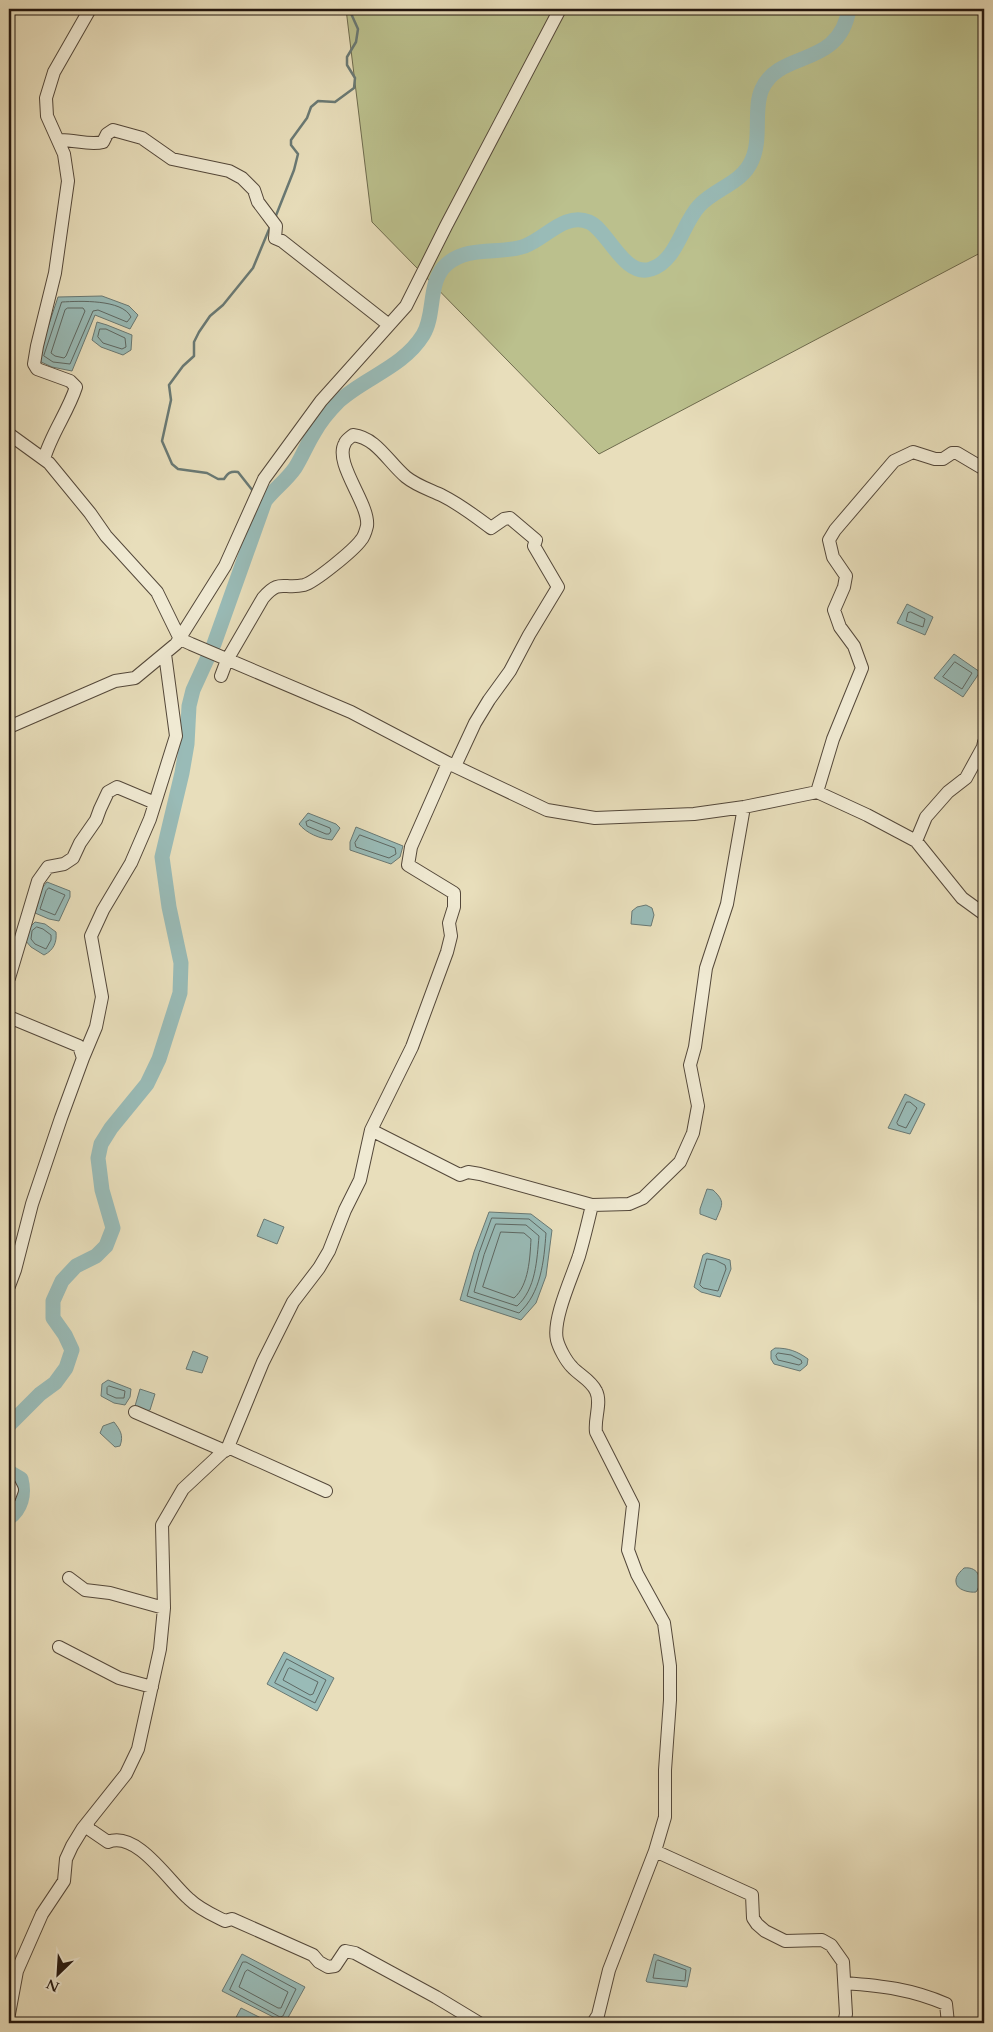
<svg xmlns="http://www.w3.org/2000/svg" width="993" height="2032" font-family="Cardo,serif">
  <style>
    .green { fill: #bbc08d; stroke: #6e6b4e }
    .water { fill: #99bbb7; stroke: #697974 }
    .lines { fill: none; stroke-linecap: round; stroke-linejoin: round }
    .shore { stroke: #5e6863; stroke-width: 1 }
    .stream { stroke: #697974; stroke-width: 2.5 }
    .river { stroke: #99bbb7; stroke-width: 15 }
    .minor-casing { stroke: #54483a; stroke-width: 14 }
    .minor { stroke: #f0ead3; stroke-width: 12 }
  </style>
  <rect width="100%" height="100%" fill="#e8debb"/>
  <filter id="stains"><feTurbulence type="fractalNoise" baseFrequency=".004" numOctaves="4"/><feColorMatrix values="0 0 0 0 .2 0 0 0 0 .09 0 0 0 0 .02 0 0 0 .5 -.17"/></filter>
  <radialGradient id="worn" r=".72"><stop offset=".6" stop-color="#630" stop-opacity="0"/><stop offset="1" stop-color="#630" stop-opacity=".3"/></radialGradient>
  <path class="green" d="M346 9H984V251L599 454 372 222Z"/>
  <path class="water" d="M102 296 129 306 138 315 130 329 95 315 72 371 52 367 37 360 58 297Z
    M97 322 107 325 132 335 131 350 123 355 101 347 92 340Z
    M907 604 933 617 925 635 897 623Z
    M954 654 980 672 963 697 934 678Z
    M308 813 336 824 340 828 332 840C320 839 306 833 299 824Z
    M356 827 403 846 400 857 391 864 350 850V842Z
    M47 882 70 891V897L59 921 49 919 35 913 42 888Z
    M646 905 652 908 654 915 651 926 631 924 632 911 637 907Z
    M35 922 45 924 56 932C57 942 54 950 44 955L31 947 25 940 28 929Z
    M905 1094 925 1104 910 1134 888 1128Z
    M707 1189 713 1190C726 1202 722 1205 716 1220L700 1214V1209Z
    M489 1212 531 1214 552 1230 546 1276 536 1303 521 1320 460 1300 474 1252Z
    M264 1219 284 1227 277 1244 257 1236Z
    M707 1253 730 1260 731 1269 720 1297 701 1292 694 1287 703 1255Z
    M775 1348C788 1348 797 1351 808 1359L807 1365 800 1371 774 1364 771 1359V1351Z
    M193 1351 208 1357 202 1373 186 1369Z
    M108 1380 131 1389 130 1397 125 1405 114 1403 101 1396 102 1384Z
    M140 1389 155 1394 150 1410 145 1411 135 1406Z
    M114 1422C120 1430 124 1435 120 1446L115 1447 100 1433 103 1426Z
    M964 1568C979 1566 984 1581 976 1592 970 1593 956 1590 956 1582 955 1576 961 1571 964 1568Z
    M284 1652 334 1678 317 1711 267 1684Z
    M242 1954 305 1987 285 2023 222 1991Z
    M654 1954 691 1968 687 1987 647 1982 646 1981Z
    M241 2008 271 2023H233Z"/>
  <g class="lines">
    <path class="shore" d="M62 302C80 301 122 299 131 317L127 322 98 310 93 311 70 364 53 362 44 356Z
      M68 308H83L85 311 66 356 64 358 55 356 51 353 65 310Z
      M100 329H106L125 338 126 347 122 349 103 343 98 337Z
      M911 612 925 619 923 627 906 621 908 613Z
      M955 662 972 673 962 689 943 677Z
      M310 820 330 828 331 831 329 834H326L307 826 306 822Z
      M360 835 395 848 396 854 389 858 356 847 355 843Z
      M49 888 65 895 55 915 40 909 46 891Z
      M37 927 43 929 51 935V940L46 949 35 944 31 939 32 931Z
      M907 1102H910L917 1108 906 1128 898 1125 897 1123Z
      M492 1218 529 1219 546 1233C544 1261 541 1293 519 1313L467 1296 479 1253Z
      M496 1224 526 1225 539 1236C537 1259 536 1289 517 1306L474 1292 484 1255Z
      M501 1232 524 1233 531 1239C530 1257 529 1285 514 1298L483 1287Z
      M707 1259 715 1260 725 1265 726 1269 718 1291 703 1288 700 1285Z
      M778 1353 791 1355 801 1360 802 1363 799 1365 778 1360 776 1356Z
      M109 1386 125 1391 124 1398H116L107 1394V1388Z
      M287 1659 326 1680 315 1703 275 1683Z
      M290 1668 318 1682 313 1694 310 1695 283 1680 288 1669Z
      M658 1960 686 1970 685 1981 653 1978 656 1962Z
      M243 1962H246L296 1989 283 2016 280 2017 230 1990Z
      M248 1970 288 1992 281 2008H278L239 1987 245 1972Z"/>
    <path class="stream" d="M275 218 294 170 298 154 291 145V140L307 118 311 107 318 101 335 102 354 88 355 78 347 65V57L356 42 358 29 349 9
      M253 491 238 472C230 471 228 473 224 479H218L207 473 178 469 172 464 162 441 171 400 169 385 183 366 194 356V342L199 332 210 316 223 305 253 268 270 227"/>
    <path class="river" d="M9 1425 40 1394 55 1383 66 1368 72 1350 65 1335 53 1318V1301L62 1281 76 1266 96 1256 106 1246 113 1228 102 1190 98 1158 101 1144 111 1128 147 1084 159 1059 180 993 181 963 169 907 162 857 182 773 187 744 189 706 193 690 214 644 265 501C274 489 286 481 295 468 302 457 307 444 314 433 320 422 330 410 339 401 366 377 403 367 423 335 436 314 427 281 447 264 469 245 500 255 525 246 546 238 565 212 589 222 608 230 624 278 651 269 677 261 682 224 699 206 715 188 742 184 752 160 762 138 753 108 762 89 780 49 839 69 849 9
      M9 1472 21 1479C25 1495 21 1509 9 1518"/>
    <defs>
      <path id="minor" d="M58 140C74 139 89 146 103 142L107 134 113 130 142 138 172 159 229 171 242 178 254 190 258 202 276 226 275 238 282 241 389 325
        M9 434 49 463 90 513 106 536 157 592 180 639 191 644 351 712 448 763 547 810 595 818 694 814 744 807 817 792 867 815 916 841 962 898 984 914
        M44 459C51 434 68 412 76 387L70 381 37 369 34 364 37 346 55 273 68 181 64 154 47 116 46 98 54 72 90 9
        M221 676 227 660 263 598C280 578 283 590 304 585 315 582 354 550 361 540 364 537 366 530 367 526 370 504 333 463 345 443 346 440 351 437 353 435 377 438 388 462 406 477 417 486 431 490 443 496 461 505 476 517 491 528L504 519 510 518 536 540 534 546 558 587 529 635 510 671 489 700 475 723 455 766
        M9 727 115 681 135 678 176 644 225 566 264 479 321 401 406 306 446 226 560 9
        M817 792 833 739 862 668 854 646 840 627 834 610 844 587 846 576 833 557 829 540 835 530 894 461 913 452 935 459H943L952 453H957L984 469
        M916 841 926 817 948 792 966 778 983 747 984 742
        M9 978 38 881 48 867 64 864 73 858 80 843 96 820 100 809 108 792 117 787 155 803
        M9 1017 79 1046 83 1058
        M371 1130 412 1047 447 952 451 936 449 923 454 907V893L408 865 411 847 448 763
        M9 1286 15 1270 32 1204 61 1118 83 1058 96 1027 102 997 91 936 103 910 131 863 150 819 176 736 165 654
        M135 1412 225 1451
        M228 1447 326 1491
        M9 1484 12 1490 9 1498
        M69 1578 85 1590 110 1593 164 1608
        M59 1647 119 1678 152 1687
        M87 1823 89 1829 108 1842C137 1830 170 1883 189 1899 199 1909 213 1915 225 1921L232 1919 313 1955 319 1962 328 1967 335 1966 345 1951 355 1953 436 1997 479 2023
        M655 1851 752 1895 753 1918 757 1924 765 1931 785 1941 822 1940 831 1945 843 1962 846 2014 844 2023
        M845 1983C883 1986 911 1989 946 2004L948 2023
        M9 2014 17 1971 42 1914 64 1881 66 1859 72 1846 83 1828 126 1774 138 1749 160 1649 164 1608 162 1525 183 1489 228 1447 263 1362 293 1302 319 1268 329 1251 345 1210 360 1180 371 1130 460 1175 468 1172 480 1174 592 1205
        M593 2023 598 2015 609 1970 655 1851 665 1817V1770L670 1700V1666L664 1623 637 1574 628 1550 633 1505 596 1432C594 1418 602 1403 596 1391 591 1380 579 1375 572 1367 566 1361 559 1348 557 1340 552 1320 572 1277 579 1256 584 1239 588 1222 592 1205L629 1204 643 1198 680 1162 693 1133 698 1106 690 1065 695 1047 706 968 727 904 744 807"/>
    </defs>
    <use href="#minor" class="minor-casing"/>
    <use href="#minor" class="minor"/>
  </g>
  <rect width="993" height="2032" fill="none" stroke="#e8debb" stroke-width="30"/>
  <rect x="10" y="10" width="973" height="2012" fill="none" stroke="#22160f" stroke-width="2.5"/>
  <rect x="15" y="15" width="963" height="2002" fill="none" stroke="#22160f"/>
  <g transform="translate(58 1974) rotate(205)" stroke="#f0ead3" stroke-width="4" paint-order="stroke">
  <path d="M0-4L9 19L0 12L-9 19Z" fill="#22160f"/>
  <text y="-8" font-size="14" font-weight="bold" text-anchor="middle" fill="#22160f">N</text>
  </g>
  <rect width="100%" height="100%" filter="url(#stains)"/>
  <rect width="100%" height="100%" fill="url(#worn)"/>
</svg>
